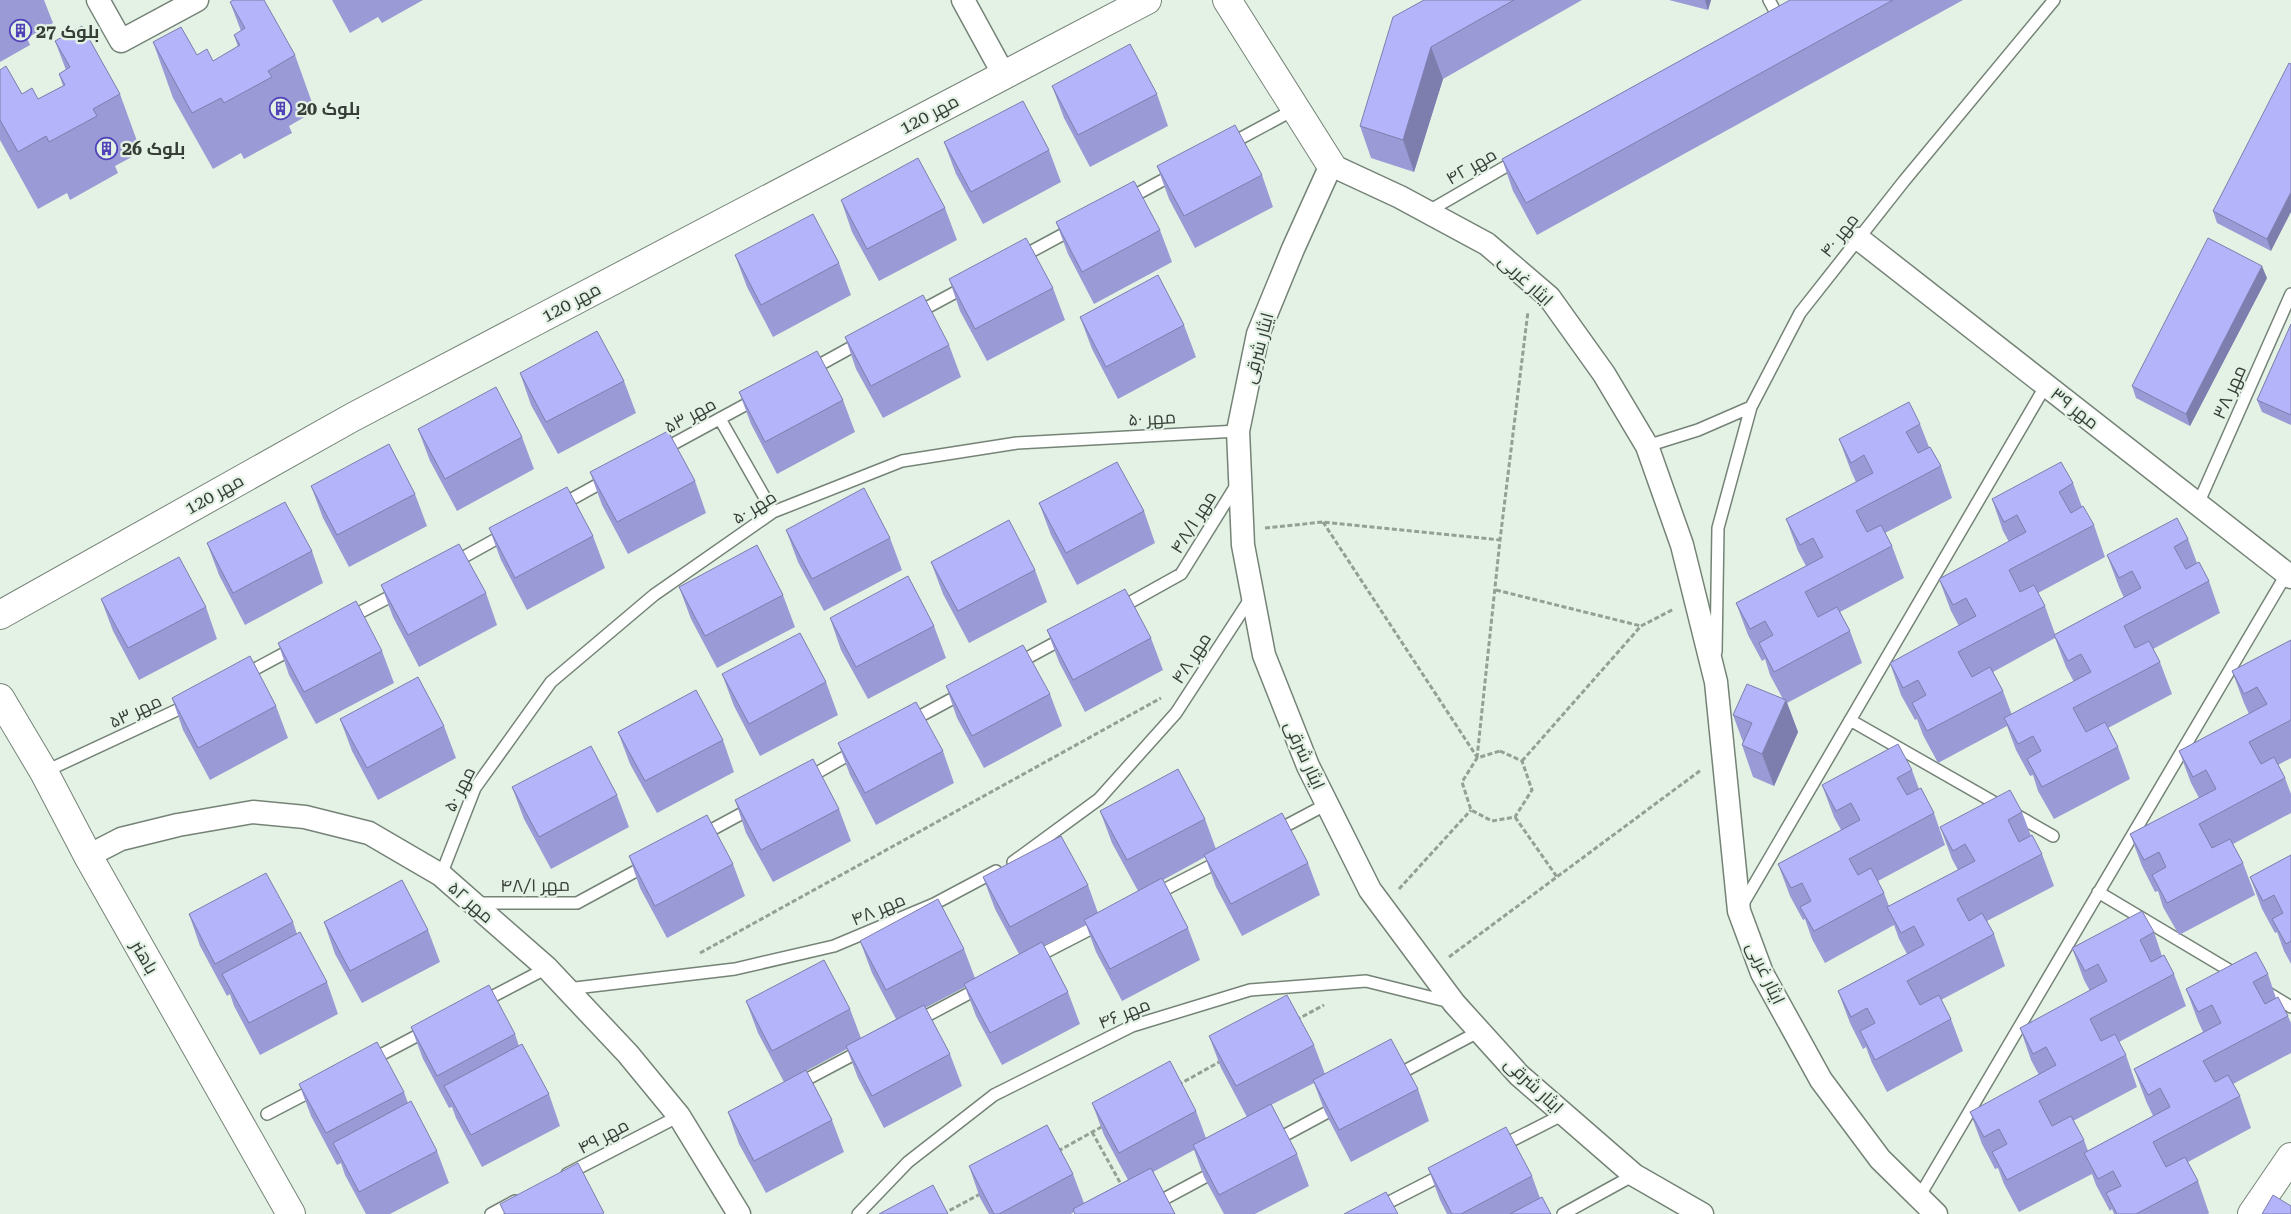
<svg xmlns="http://www.w3.org/2000/svg" width="2291" height="1214" font-family="'Roboto Serif',Cairo,serif">
  <style>
    .lines { fill: none; stroke-linecap: round; stroke-linejoin: round }
    .service-casing { stroke: #758377; stroke-width: 14 }
    .minor-casing { stroke: #758377; stroke-width: 25 }
    .tertiary-casing { stroke: #758377; stroke-width: 30 }
    .path { stroke: #949f95; stroke-width: 3; stroke-dasharray: 5 2.5; stroke-linecap: butt }
    .service { stroke: #fff; stroke-width: 11 }
    .minor { stroke: #fff; stroke-width: 22 }
    .tertiary { stroke: #fff; stroke-width: 28 }
    .wall { fill: #9a9bd6; fill-rule: evenodd }
    .shaded-wall { fill: #7d7eae }
    .building { fill: #b3b4f9; stroke: #7d7eae }
    .labels { text-anchor: middle; dominant-baseline: central; stroke-width: 4.5; stroke-linejoin: round; paint-order: stroke }
    .poi-label { font-size: 18px; font-weight: bold; fill: #373e38; stroke: #e3f2e4; text-anchor: start }
    .street-label { font-size: 18px; fill: #373e38; stroke: #e3f2e4 }
  </style>
  <rect width="100%" height="100%" fill="#e3f2e4"/>
  <g class="lines">
    <defs>
      <path id="service" d="M1769 0 1775 11
        M1230 144 1295 109
        M1126 200 1176 173
        M1427 212 1517 160
        M1021 257 1073 229
        M915 314 967 286
        M812 369 861 342
        M720 419 773 512
        M1647 446 1698 430 1751 407
        M662 450 756 399
        M2198 504 2291 294
        M561 505 608 479
        M453 563 507 533
        M1120 608 1181 574 1237 484
        M349 618 399 592
        M1716 652 1718 528 1751 407 1800 313 1904 181 2054 0
        M1016 664 1064 638
        M244 675 296 647
        M1850 720 2053 836
        M911 721 963 693
        M44 772 190 704
        M806 779 857 750
        M1276 831 1327 804
        M702 835 752 808
        M1013 862 1099 799 1176 713 1252 596
        M441 875 475 788 551 682 654 595 773 512 902 461 1017 443 1238 431
        M2098 892 2239 976
        M1154 895 1222 860
        M475 903H577L647 865
        M1741 907 2046 385
        M1034 958 1100 924
        M567 989 735 969 834 946 934 904 996 871
        M2268 993 2291 1007
        M482 1002 547 968
        M915 1022 981 987
        M371 1060 428 1030
        M1395 1076 1480 1031
        M796 1085 864 1049
        M267 1114 317 1088
        M1274 1141 1337 1107
        M1499 1147 1564 1114
        M567 1174 679 1116
        M1919 1197 2287 573
        M491 1214 515 1201
        M858 1214 908 1162 994 1095 1132 1026 1250 990 1366 981 1450 1002
        M1136 1214 1218 1170
        M1366 1214 1444 1174
        M1563 1214 1634 1175"/>
      <path id="minor" d="M98 0 121 41 197 0
        M963 0 1004 75
        M1859 239 2291 577
        M88 856 121 839 178 825 253 812 305 817 369 833 441 875 547 968 628 1054 679 1116 739 1214
        M1702 1214 1634 1175 1519 1075 1454 1003 1370 890 1308 766 1264 655 1243 545 1238 431 1258 334 1293 249 1331 165 1400 197 1487 244 1549 297 1604 374 1647 446 1682 545 1716 682 1739 911 1762 973 1821 1080 1880 1159 1936 1214"/>
      <path id="tertiary" d="M1227 0 1331 165
        M0 615 353 417 1147 0
        M0 698 44 772 88 856 291 1214
        M2252 1214 2291 1157"/>
    </defs>
    <use href="#service" class="service-casing"/>
    <use href="#minor" class="minor-casing"/>
    <use href="#tertiary" class="tertiary-casing"/>
    <path class="path" d="M1323 522 1477 757
      M1265 528 1323 522 1500 540
      M1496 590 1641 626
      M1500 751 1522 761 1532 790 1515 817 1492 821 1471 810 1462 782 1477 758Z
      M1477 758 1500 540 1528 311
      M1522 761 1641 626 1674 609
      M1515 817 1557 877
      M1399 889 1471 810
      M700 953 1161 698
      M1449 957 1701 770
      M1296 1020 1324 1005
      M1178 1085 1221 1061
      M1092 1132 1122 1186
      M1058 1151 1105 1125
      M943 1214 982 1193"/>
    <use href="#service" class="service"/>
    <use href="#minor" class="minor"/>
    <use href="#tertiary" class="tertiary"/>
  </g>
  <path class="wall" d="M0 0H44L53 23 27 38 30 45 0 62Z
    M332 0H423L382 23 378 17 350 33Z
    M1424 0H1582L1443 79 1414 172 1371 158 1360 126Z
    M1669 0H1711L1708 10Z
    M1790 0H1963L1537 235 1513 191 1502 159Z
    M230 2 295 55 315 111 289 126 292 133 244 159 241 153 213 169 173 98 153 42 197 55 213 61 238 47 234 35 241 31Z
    M55 41 120 94 141 152 115 166 118 173 70 200 67 193 38 209 0 140V70L22 94 38 99 63 86 59 74 66 70Z
    M2291 64 2271 251 2217 223 2213 211Z
    M1052 86 1157 94 1168 126 1090 167 1064 118Z
    M944 142 1049 150 1061 182 983 224 956 174Z
    M1157 166 1262 175 1273 207 1195 248 1169 199Z
    M841 200 945 208 957 240 879 281 852 232Z
    M1056 222 1160 230 1172 262 1094 304 1068 254Z
    M735 255 839 263 851 295 773 337 747 287Z
    M2267 278 2190 426 2136 398 2132 386Z
    M949 279 1053 288 1065 320 987 361 960 311Z
    M1080 317 1184 325 1196 357 1118 399 1092 349Z
    M2291 324V425L2262 412 2257 400Z
    M845 337 949 345 961 377 883 418 856 369Z
    M520 373 624 381 636 413 558 454 531 405Z
    M739 392 843 400 855 432 777 474 751 424Z
    M1920 424 1929 447 1941 466 1952 498 1885 533 1892 546 1904 578 1840 612 1850 631 1862 663 1787 703 1798 732 1774 786 1753 777 1742 745 1743 742 1733 715 1783 699 1770 675 1765 659 1762 661 1748 635 1736 603 1806 566 1798 551 1786 519 1856 482 1851 471 1839 439Z
    M418 429 522 437 534 469 457 511 430 461Z
    M590 472 695 481 706 513 628 554 602 505Z
    M2073 483 2082 507 2094 525 2105 557 2038 593 2045 606 2055 634 2124 598 2119 587 2107 555 2188 539 2197 563 2209 581 2220 613 2153 649 2160 662 2172 694 2108 728 2118 747 2130 779 2054 819 2038 791 2033 775 2030 776 2016 750 2007 726 1938 763 1923 735 1917 719 1915 720 1901 695 1890 663 1959 626 1951 611 1939 579 2009 542 2003 531 1992 499ZM2055 638 2066 667 2074 682 2012 715 2003 691 1993 672Z
    M311 486 415 494 427 526 349 567 323 518Z
    M1039 503 1144 511 1155 543 1077 585 1051 535Z
    M489 528 593 536 605 568 527 610 501 560Z
    M786 530 890 538 902 570 824 611 798 562Z
    M207 543 312 551 323 583 245 625 219 575Z
    M931 562 1035 570 1047 602 969 643 943 594Z
    M381 585 486 593 497 625 419 667 393 617Z
    M679 587 783 595 795 627 717 668 691 619Z
    M101 599 206 607 217 639 139 680 113 631Z
    M830 618 934 626 946 658 868 699 841 650Z
    M1047 630 1151 638 1163 670 1085 712 1059 662Z
    M2291 640V758L2278 765 2285 778 2291 794V813L2233 844 2243 863 2255 895 2179 935 2163 907 2158 891 2155 892 2142 866 2130 834 2199 798 2191 783 2179 751 2249 714 2244 703 2232 671Z
    M278 643 382 651 394 683 316 724 289 675Z
    M722 674 826 682 838 715 760 756 734 706Z
    M946 686 1050 694 1062 726 984 768 957 718Z
    M172 698 276 706 288 738 210 780 183 730Z
    M340 719 444 726 456 758 378 800 352 751Z
    M618 732 723 740 734 772 657 813 630 764Z
    M838 743 943 751 954 783 876 825 850 775Z
    M1912 770 1919 789 1934 813 1945 845 1878 881 1884 893 1889 906 1958 870 1952 859 1940 827 2022 812 2031 836 2042 854 2054 886 1987 921 1994 934 2005 966 1941 1000 1951 1019 1963 1051 1887 1092 1872 1063 1866 1047 1863 1049 1850 1023 1838 991 1907 954 1899 939 1894 925 1825 963 1812 939 1805 919 1803 920 1790 896 1778 864 1841 830 1834 817 1822 785Z
    M512 787 617 795 629 827 551 869 524 819Z
    M735 800 839 809 851 841 773 882 746 833Z
    M1100 811 1205 819 1216 849 1308 863 1320 895 1242 936 1216 887 1205 857 1163 880 1188 928 1200 960 1122 1001 1096 952 1086 925 1044 946 1068 992 1080 1024 1002 1065 976 1016 965 987 925 1008 950 1054 962 1086 884 1128 858 1078 847 1049 806 1071 832 1120 844 1152 766 1193 739 1144 728 1112 784 1082 758 1033 746 1001 850 1009 861 1038 896 1019 872 973 860 941 964 949 975 978 1019 954 995 909 983 877 1088 885 1098 913 1138 891 1112 843Z
    M2291 855V964L2284 951 2277 932 2275 933 2262 909 2250 877Z
    M629 856 733 864 745 896 667 938 640 888Z
    M189 914 293 922 297 934 327 982 338 1014 260 1055 234 1006 230 994 227 996 200 946Z
    M324 922 428 930 440 962 362 1003 335 954Z
    M2154 932 2162 956 2174 974 2186 1006 2119 1042 2126 1055 2137 1087 2073 1121 2084 1140 2088 1151 2153 1116 2146 1101 2134 1069 2203 1032 2198 1021 2186 989 2268 974 2276 998 2288 1016 2291 1023V1053L2233 1084 2240 1096 2251 1128 2188 1162 2198 1181 2209 1213 2208 1214H2114L2112 1209 2110 1211 2096 1185 2092 1174 2019 1212 2004 1184 1998 1168 1995 1169 1982 1144 1970 1112 2039 1075 2031 1060 2020 1028 2090 991 2084 980 2072 948Z
    M411 1027 515 1034 519 1046 549 1094 560 1126 482 1167 456 1118 452 1107 449 1108 423 1059Z
    M1209 1036 1314 1045 1325 1074 1418 1089 1429 1121 1351 1162 1325 1112 1314 1083 1271 1105 1297 1154 1309 1186 1255 1214H1224L1204 1177 1194 1150 1153 1172 1175 1214H1075L1074 1212 1071 1214H989L980 1198 969 1166 1073 1174 1084 1203 1128 1180 1104 1135 1092 1103 1196 1111 1206 1138 1247 1117 1221 1068Z
    M299 1084 404 1092 408 1103 437 1151 449 1183 390 1214H366L345 1175 341 1163 337 1165 311 1116Z
    M1428 1168 1532 1176 1540 1198 1551 1214H1447L1440 1200Z"/>
  <path class="shaded-wall" d="M1705 0H1711L1708 10Z
    M1431 47 1443 79 1414 172 1403 140Z
    M2291 192V212L2271 251 2267 239Z
    M2262 266 2267 278 2190 426 2186 414Z
    M1786 700 1798 732 1774 786 1762 754Z"/>
  <path class="building" d="M233 0H264L295 55 268 71 272 77 224 103 221 98 192 113 153 42 181 27 197 55 207 49 213 61 240 45 234 35 245 28 230 2Z
    M1424 0H1514L1431 47 1403 140 1360 126 1393 17Z
    M1790 0H1893L1526 203 1502 159Z
    M82 26 120 94 93 109 97 116 49 142 46 136 18 152 0 120V70L6 66 22 94 32 88 38 99 65 85 59 74 70 67 55 41Z
    M1130 44 1157 94 1078 135 1052 86Z
    M2289 63 2291 64V192L2267 239 2213 211Z
    M1023 101 1049 150 971 192 944 142Z
    M1235 125 1262 175 1184 216 1157 166Z
    M918 158 945 208 867 249 841 200Z
    M1134 181 1160 230 1082 272 1056 222Z
    M813 214 839 263 761 305 735 255Z
    M1026 238 1053 288 975 329 949 279Z
    M2208 238 2262 266 2186 414 2132 386Z
    M1158 275 1184 325 1106 367 1080 317Z
    M923 295 949 345 871 386 845 337Z
    M2291 324V415L2257 400Z
    M597 331 624 381 546 422 520 373Z
    M817 351 843 400 765 442 739 392Z
    M496 387 522 437 445 479 418 429Z
    M1909 402 1920 424 1906 432 1918 453 1930 447 1941 466 1856 511 1867 532 1881 525 1892 546 1805 592 1818 617 1837 607 1850 631 1774 672 1759 643 1773 635 1765 621 1750 629 1736 603 1823 557 1813 538 1800 545 1786 519 1873 473 1864 455 1851 463 1839 439Z
    M668 431 695 481 617 522 590 472Z
    M389 444 415 494 337 535 311 486Z
    M1117 462 1144 511 1066 553 1039 503Z
    M2061 462 2073 483 2059 492 2071 513 2083 506 2094 525 2009 570 2020 592 2034 585 2045 606 1958 652 1972 677 1990 667 2003 691 1927 731 1912 703 1926 695 1918 680 1903 688 1890 663 1976 616 1966 598 1953 605 1939 579 2026 532 2017 515 2004 522 1992 499Z
    M567 487 593 536 515 578 489 528Z
    M864 488 890 538 812 579 786 530Z
    M285 502 312 551 233 593 207 543Z
    M2177 518 2188 539 2174 547 2186 569 2199 562 2209 581 2124 626 2135 648 2149 641 2160 662 2073 708 2086 732 2105 722 2118 747 2042 787 2027 759 2041 751 2033 736 2018 744 2004 718 2091 672 2081 654 2068 661 2054 635 2141 588 2132 571 2119 578 2107 555Z
    M1009 520 1035 570 958 611 931 562Z
    M459 544 486 593 408 635 381 585Z
    M757 545 783 595 705 636 679 587Z
    M179 557 206 607 128 648 101 599Z
    M908 576 934 626 856 667 830 618Z
    M1125 589 1151 638 1073 680 1047 630Z
    M356 601 382 651 304 692 278 643Z
    M800 633 826 682 749 724 722 674Z
    M2291 640V720L2249 742 2261 764 2274 757 2285 778 2199 824 2212 848 2230 839 2243 863 2167 903 2152 875 2166 867 2159 852 2144 860 2130 834 2216 789 2206 770 2193 777 2179 751 2267 704 2257 687 2244 694 2232 671Z
    M1023 645 1050 694 972 736 946 686Z
    M250 656 276 706 198 748 172 698Z
    M418 677 444 726 367 768 340 719Z
    M1747 684 1786 700 1762 754 1742 745 1752 723 1733 715Z
    M696 690 723 740 645 781 618 732Z
    M916 702 943 751 865 793 838 743Z
    M1898 744 1912 770 1897 778 1907 795 1921 788 1934 813 1849 859 1858 875 1871 868 1884 893 1814 931 1800 907 1811 901 1802 883 1791 888 1778 864 1860 820 1851 803 1836 811 1822 785Z
    M591 746 617 795 539 837 512 787Z
    M813 759 839 809 761 850 735 800Z
    M1178 769 1205 819 1127 860 1100 811Z
    M2010 790 2022 812 2008 820 2019 842 2032 835 2042 854 1957 899 1969 921 1982 913 1994 934 1907 981 1920 1005 1939 995 1951 1019 1875 1060 1860 1031 1875 1023 1867 1008 1851 1017 1838 991 1924 945 1914 926 1901 933 1887 907 1975 861 1965 844 1953 851 1940 827Z
    M1282 813 1308 863 1231 904 1204 855Z
    M707 815 733 864 655 906 629 856Z
    M1061 836 1088 885 1010 927 983 877Z
    M2291 855V941L2286 944 2272 919 2283 913 2274 895 2263 901 2250 877Z
    M266 873 293 922 215 964 189 914Z
    M1162 878 1188 928 1110 969 1084 920Z
    M402 880 428 930 350 971 324 922Z
    M938 899 964 949 886 990 860 941Z
    M2142 911 2154 932 2140 940 2151 962 2164 955 2174 974 2090 1019 2101 1041 2115 1034 2126 1055 2039 1101 2052 1126 2071 1116 2084 1140 2007 1180 1992 1152 2007 1144 1999 1129 1984 1137 1970 1112 2056 1065 2046 1047 2033 1054 2020 1028 2107 981 2098 964 2085 971 2072 948Z
    M300 932 327 982 249 1023 222 974Z
    M1042 942 1068 992 990 1033 964 984Z
    M2256 952 2268 974 2253 982 2265 1004 2278 997 2288 1016 2203 1061 2215 1082 2228 1075 2240 1096 2153 1142 2166 1167 2185 1157 2198 1181 2136 1214H2117L2106 1193 2121 1186 2113 1171 2098 1179 2084 1153 2170 1107 2160 1088 2148 1095 2134 1069 2221 1023 2212 1005 2198 1012 2186 989Z
    M824 960 850 1009 772 1051 746 1001Z
    M489 985 515 1034 437 1076 411 1027Z
    M1287 995 1314 1045 1236 1086 1209 1036Z
    M924 1005 950 1054 872 1096 846 1046Z
    M1391 1039 1418 1089 1339 1130 1313 1080Z
    M377 1042 404 1092 326 1133 299 1084Z
    M522 1044 549 1094 471 1135 444 1086Z
    M1170 1061 1196 1111 1119 1153 1092 1103Z
    M806 1070 832 1120 754 1161 728 1112Z
    M411 1101 437 1151 359 1192 333 1143Z
    M1271 1104 1297 1154 1219 1195 1193 1145Z
    M1047 1125 1073 1174 999 1214H994L969 1166Z
    M1506 1127 1532 1176 1461 1214H1452L1428 1168Z
    M578 1163 604 1213 602 1214H505L500 1204Z
    M1151 1168 1175 1214H1075L1073 1209Z
    M933 1185 948 1214H879Z
    M1386 1192 1398 1214H1344Z
    M2273 1195 2291 1206V1214H2262Z
    M1542 1197 1551 1214H1510Z"/>
  <defs>
    <symbol id="building-ring" viewBox="-11 -11 22 22"><circle r="9.5" fill="#e3f2e4" stroke="#5242b9" stroke-width="1.5"/><path d="M-4-6H4V6H1V3H-1V6H-4ZM-2.5-4.3h1.7v1.8h-1.7ZM.8-4.3h1.7v1.8H.8ZM-2.5-1h1.7V.8h-1.7ZM.8-1h1.7V.8H.8Z" fill="#5242b9"/></symbol>
  </defs>
  <g fill-rule="evenodd">
    <use href="#building-ring" x="8" y="18" width="25" height="25"/>
    <use href="#building-ring" x="268" y="96" width="25" height="25"/>
    <use href="#building-ring" x="94" y="136" width="25" height="25"/>
  </g>
  <g class="labels">
    <g class="poi-label">
      <text x="36" y="31">بلوک 27</text>
      <text x="297" y="108">بلوک 20</text>
      <text x="122" y="148">بلوک 26</text>
    </g>
    <g class="street-label">
      <text transform="translate(929 114) rotate(-28)">مهر 120</text>
      <text transform="translate(1471 166) rotate(-30)">مهر ۴۲</text>
      <text transform="translate(1839 235) rotate(-52)">مهر ۴۰</text>
      <text transform="translate(1526 280) rotate(43)">ایثار غربی</text>
      <text transform="translate(571 302) rotate(-28)">مهر 120</text>
      <text transform="translate(1258 348) rotate(-75)">ایثار شرقی</text>
      <text transform="translate(2229 392) rotate(-66)">مهر ۳۸</text>
      <text transform="translate(2075 408) rotate(38)">مهر ۳۹</text>
      <text transform="translate(690 415) rotate(-28)">مهر ۵۳</text>
      <text transform="translate(1152 418) rotate(-3)">مهر ۵۰</text>
      <text transform="translate(214 494) rotate(-29)">مهر 120</text>
      <text transform="translate(754 507) rotate(-31)">مهر ۵۰</text>
      <text transform="translate(1193 522) rotate(-58)">مهر ۴۸/۱</text>
      <text transform="translate(1191 658) rotate(-57)">مهر ۴۸</text>
      <text transform="translate(135 711) rotate(-25)">مهر ۵۳</text>
      <text transform="translate(1305 755) rotate(66)">ایثار شرقی</text>
      <text transform="translate(459 789) rotate(-63)">مهر ۵۰</text>
      <text transform="translate(535 885) rotate(-1)">مهر ۴۸/۱</text>
      <text transform="translate(471 902) rotate(41)">مهر ۵۲</text>
      <text transform="translate(878 909) rotate(-23)">مهر ۴۸</text>
      <text transform="translate(145 957) rotate(60)">باهنر</text>
      <text transform="translate(1766 973) rotate(65)">ایثار غربی</text>
      <text transform="translate(1124 1013) rotate(-22)">مهر ۴۶</text>
      <text transform="translate(1534 1085) rotate(43)">ایثار شرقی</text>
      <text transform="translate(603 1136) rotate(-28)">مهر ۴۹</text>
    </g>
  </g>
</svg>
